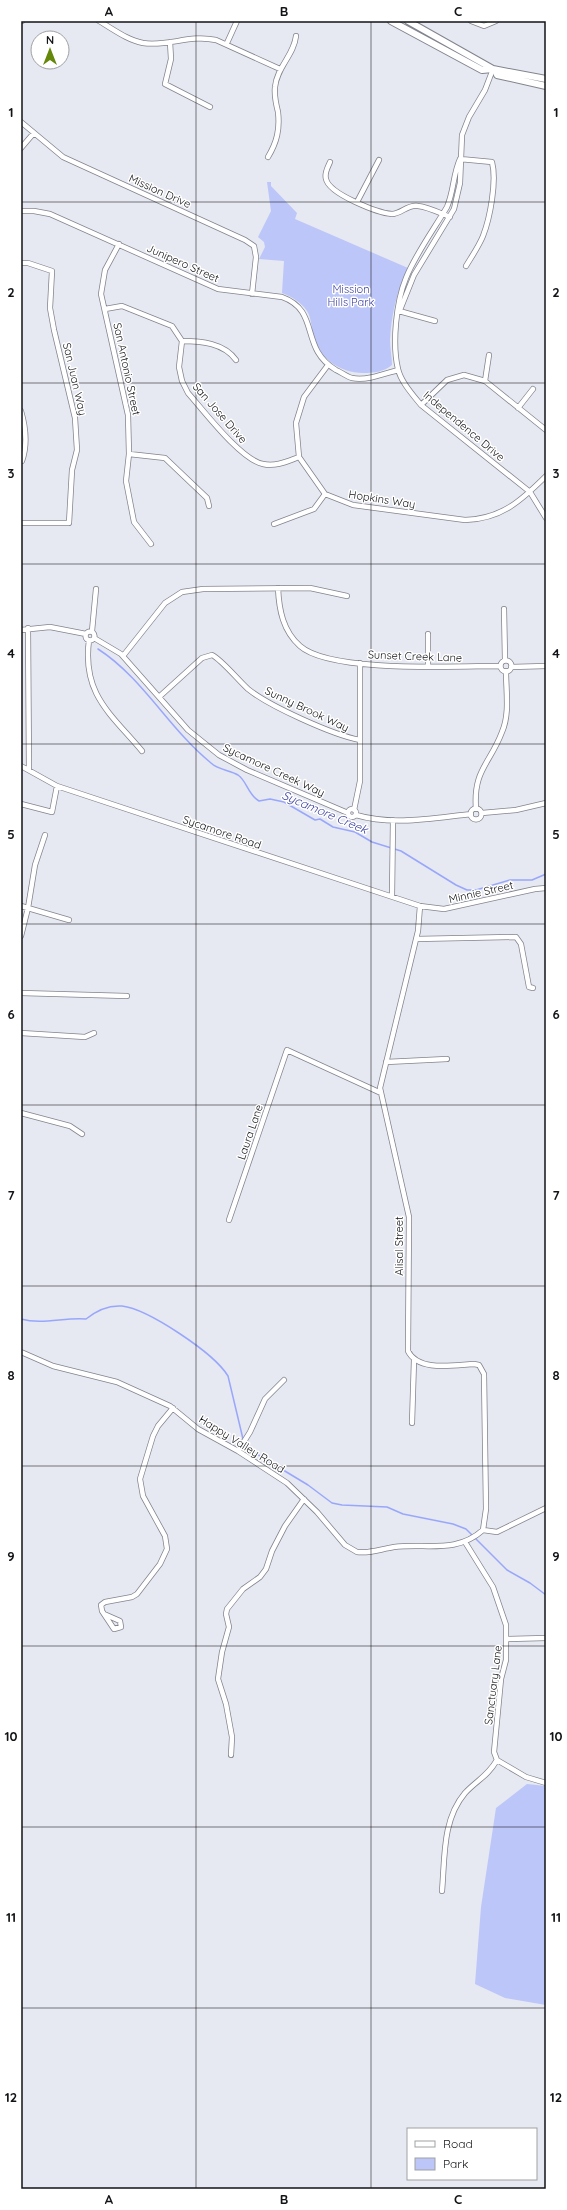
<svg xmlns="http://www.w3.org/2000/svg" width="567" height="2210" font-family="Quicksand,sans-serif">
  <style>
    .green { fill: #bcc6f8 }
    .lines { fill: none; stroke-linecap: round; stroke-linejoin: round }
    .stream { stroke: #99a7fb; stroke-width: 1.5 }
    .street-casing { stroke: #82848d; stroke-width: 6 }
    .secondary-casing { stroke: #82848d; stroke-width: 8 }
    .street { stroke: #fff; stroke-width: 4.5 }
    .secondary { stroke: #fff; stroke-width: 6 }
    .grid { fill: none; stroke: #121316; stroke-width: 1; stroke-opacity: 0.55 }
    .labels { text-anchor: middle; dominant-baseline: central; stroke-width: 3; stroke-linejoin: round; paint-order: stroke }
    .street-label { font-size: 11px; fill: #121316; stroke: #fff }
    .park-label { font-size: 11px; fill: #3a3e9d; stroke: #fff }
    .water-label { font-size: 12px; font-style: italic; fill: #3b409f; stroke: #fff }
    .neatline { fill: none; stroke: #121316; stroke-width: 1.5 }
    .grid-label { font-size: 13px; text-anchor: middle; font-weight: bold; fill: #121316 }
  </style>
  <rect width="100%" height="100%" fill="#e6e8f2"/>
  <path class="green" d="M267 182H271V186L297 213 295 219 408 268C397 290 391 316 390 340 390 349 392 357 392 365 384 372 373 373 363 373 341 373 320 359 314 338 311 329 312 319 307 311 301 302 292 297 282 293L284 261 259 259 265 247 264 242 258 237 271 211Z
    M527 1784 546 1786V2005L505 1998 475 1984 481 1907 496 1808Z"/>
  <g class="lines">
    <path class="stream" d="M98 649C143 678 169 729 211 763 218 770 230 770 238 775 247 781 248 795 259 801L270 799 284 802 315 820 320 819 333 827 355 832 372 842 401 851 456 885 467 890H476L510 880H532L546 874
      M21 1319C42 1325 65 1317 86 1319 97 1310 108 1305 122 1306 148 1309 214 1353 228 1376L243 1439
      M246 1442 249 1449 255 1453 308 1485 332 1503 342 1505 387 1507 403 1514 453 1524 466 1529 507 1570 530 1583 546 1595"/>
    <defs>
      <path id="street" d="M21 21H22
        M99 21C113 29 127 40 143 43 168 47 190 34 216 40L280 69
        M471 21 484 26 496 21
        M170 42 171 59 165 84 210 107
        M227 43 237 21
        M21 122 63 157 245 240 254 246 256 257 252 294
        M21 148 33 134
        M268 157C277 142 280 129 278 112 276 104 274 95 275 87 277 67 294 55 296 36
        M460 159C453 174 454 191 447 207 434 229 415 255 406 278 396 302 392 344 398 369 401 382 413 395 421 405L530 492 546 518
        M460 159 492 162C497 181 490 218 483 236 479 246 472 256 466 266
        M330 162C328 167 324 173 326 179 329 194 378 213 392 214 401 214 408 204 418 206 428 207 440 213 450 217
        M357 202 379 160
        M21 211H34L50 214 218 289 282 297C321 311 299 348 336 370 341 372 347 377 352 378 366 381 384 374 398 370
        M119 244 105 270 101 294 128 415 129 454 126 481 134 522 151 544
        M21 263H28L52 271 50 308 54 330 75 418 77 450 72 470 69 523H21
        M105 309 122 306 172 326 182 341 179 367 182 381 188 393C204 411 241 460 263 464 276 467 288 461 299 457
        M400 310 414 275 454 209 460 183 462 135 469 117 485 90 493 69
        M399 311 435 321
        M182 341C201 341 224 343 236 360
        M328 365 304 397 296 423 299 457 325 494 353 505 465 520C501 519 521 501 546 476
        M485 381 489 355
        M421 405 447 380 464 375 485 381 546 430
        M518 408 533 389
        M21 411C26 428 28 444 22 461
        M129 454 165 458 207 498 209 506
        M274 524 314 509 325 494
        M278 588C279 610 283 631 300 646 330 673 458 666 500 666
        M504 609 505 660
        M28 628 29 770
        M21 630 50 627 86 634
        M92 631 96 589
        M85.5 636a4.5 4.5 0 1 1 9 0a4.5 4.5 0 1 1-9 0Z
        M428 634V666
        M94 638 121 654 188 730 219 755 247 770 348 813
        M89 640C82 694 110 713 142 751
        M123 656 165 603 182 592 203 589 310 588 347 596
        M500.5 666a5.5 5.5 0 1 1 11 0a5.5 5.5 0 1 1-11 0Z
        M511 667 546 666
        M159 697 202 658 212 655C221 659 239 681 248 689 269 706 333 735 360 740
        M21 766 57 786 420 906 444 909 535 889 546 888
        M21 804 52 812 57 786
        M470.5 814a5.5 5.5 0 1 1 11 0a5.5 5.5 0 1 1-11 0Z
        M476 809C473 770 490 764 502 732 510 714 506 691 506 671
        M348 813a4 4 0 1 1 8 0a4 4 0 1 1-8 0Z
        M354 810 360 781V663
        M482 813 516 810 546 803
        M356 815C393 826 433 818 471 814
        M392 896 393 820
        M21 906 69 920
        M420 906 418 931 380 1088 409 1217 408 1351C418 1372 454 1365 474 1364L479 1365 484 1374 486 1509 483 1530
        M21 936 28 908 35 865 45 835
        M416 939 516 937 521 944 529 987 533 988
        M21 993 127 996
        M21 1033 85 1037 94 1033
        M386 1062 447 1059
        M21 1113 70 1126 82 1134
        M229 1220 287 1050 381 1093
        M21 1352 53 1366 117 1382 170 1406 198 1429 238 1451 287 1483 317 1512 345 1545 357 1552C369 1554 381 1549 394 1547 427 1543 456 1554 483 1530
        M412 1423 414 1360
        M238 1451 250 1432 265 1399 284 1380
        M483 1530 497 1532 546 1508
        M465 1542 493 1587 506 1625V1660L501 1679 494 1752 497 1760 526 1777 546 1783
        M104 1614 120 1621 121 1627 114 1629 102 1611 101 1605 105 1602 132 1597 137 1594 160 1564 167 1549 165 1536 143 1496 140 1479 153 1436 158 1426 173 1408
        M507 1639 546 1638
        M231 1755 232 1737 226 1704 218 1679 222 1652 229 1627 226 1614 227 1609 243 1589 260 1577 266 1569 272 1551 285 1526 304 1499
        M442 1891C445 1858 442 1820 465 1793 477 1780 487 1777 497 1760"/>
      <path id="secondary" d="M391 21 482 70 493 69
        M408 21 493 69 546 79
        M495 70 497 75 546 86"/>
    </defs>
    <use href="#street" class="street-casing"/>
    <use href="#secondary" class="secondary-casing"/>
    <use href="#street" class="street"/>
    <use href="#secondary" class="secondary"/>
  </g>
  <path class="grid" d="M196 21V2189M371 21V2189M21 202H546M21 383H546M21 564H546M21 744H546M21 924H546M21 1105H546M21 1286H546M21 1466H546M21 1646H546M21 1827H546M21 2008H546"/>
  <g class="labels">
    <g class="street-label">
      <text transform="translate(160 191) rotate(24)">Mission Drive</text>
      <text transform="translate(183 263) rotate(24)">Junipero Street</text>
      <text transform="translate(127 369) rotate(78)">San Antonio Street</text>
      <text transform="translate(75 379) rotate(77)">San Juan Way</text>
      <text transform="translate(220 413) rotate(49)">San Jose Drive</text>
      <text transform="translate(464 426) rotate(40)">Independence Drive</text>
      <text transform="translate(382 499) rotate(9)">Hopkins Way</text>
      <text transform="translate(415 656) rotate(2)">Sunset Creek Lane</text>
      <text transform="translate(307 709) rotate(25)">Sunny Brook Way</text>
      <text transform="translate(274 770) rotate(25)">Sycamore Creek Way</text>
      <text transform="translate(222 832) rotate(19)">Sycamore Road</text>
      <text transform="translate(481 892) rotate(-13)">Minnie Street</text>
      <text transform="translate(250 1132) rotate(-71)">Laura Lane</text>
      <text transform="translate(399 1246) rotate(-90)">Alisal Street</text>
      <text transform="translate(242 1444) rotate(32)">Happy Valley Road</text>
      <text transform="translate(493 1685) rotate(-83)">Sanctuary Lane</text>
    </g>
    <g class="park-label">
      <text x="351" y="289">Mission<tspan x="351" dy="13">Hills Park</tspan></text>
    </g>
    <g class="water-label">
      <text transform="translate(325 812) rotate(23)">Sycamore Creek</text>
    </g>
  </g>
  <rect width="567" height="2210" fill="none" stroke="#ffffff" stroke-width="44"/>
  <rect x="407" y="2128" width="130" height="52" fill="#ffffff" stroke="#a0a1a2"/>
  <rect x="415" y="2141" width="20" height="6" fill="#ffffff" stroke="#a0a1a2"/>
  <text x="443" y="2148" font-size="12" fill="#121316">Road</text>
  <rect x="415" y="2158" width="20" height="12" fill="#bcc6f8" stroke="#a0a1a2"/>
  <text x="443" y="2168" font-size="12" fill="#121316">Park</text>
  <g transform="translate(50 50)"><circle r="19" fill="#ffffff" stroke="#a0a1a2"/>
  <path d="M0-3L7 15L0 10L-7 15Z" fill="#65880a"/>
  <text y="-6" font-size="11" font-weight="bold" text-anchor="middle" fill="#121316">N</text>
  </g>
  <rect x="22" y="22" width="523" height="2166" class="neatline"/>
  <g class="grid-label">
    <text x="109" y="16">A</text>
    <text x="284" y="16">B</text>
    <text x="458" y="16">C</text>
    <text x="11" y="117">1</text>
    <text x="556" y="117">1</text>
    <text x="11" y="297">2</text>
    <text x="556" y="297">2</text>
    <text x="11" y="478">3</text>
    <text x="556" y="478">3</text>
    <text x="11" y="658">4</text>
    <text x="556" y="658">4</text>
    <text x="11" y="839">5</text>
    <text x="556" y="839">5</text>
    <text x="11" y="1019">6</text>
    <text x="556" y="1019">6</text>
    <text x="11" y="1200">7</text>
    <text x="556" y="1200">7</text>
    <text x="11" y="1380">8</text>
    <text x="556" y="1380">8</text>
    <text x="11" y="1561">9</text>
    <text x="556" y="1561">9</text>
    <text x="11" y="1741">10</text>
    <text x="556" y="1741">10</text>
    <text x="11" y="1922">11</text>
    <text x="556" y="1922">11</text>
    <text x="11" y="2102">12</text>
    <text x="556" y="2102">12</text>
    <text x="109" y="2204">A</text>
    <text x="284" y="2204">B</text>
    <text x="458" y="2204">C</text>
  </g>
</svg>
